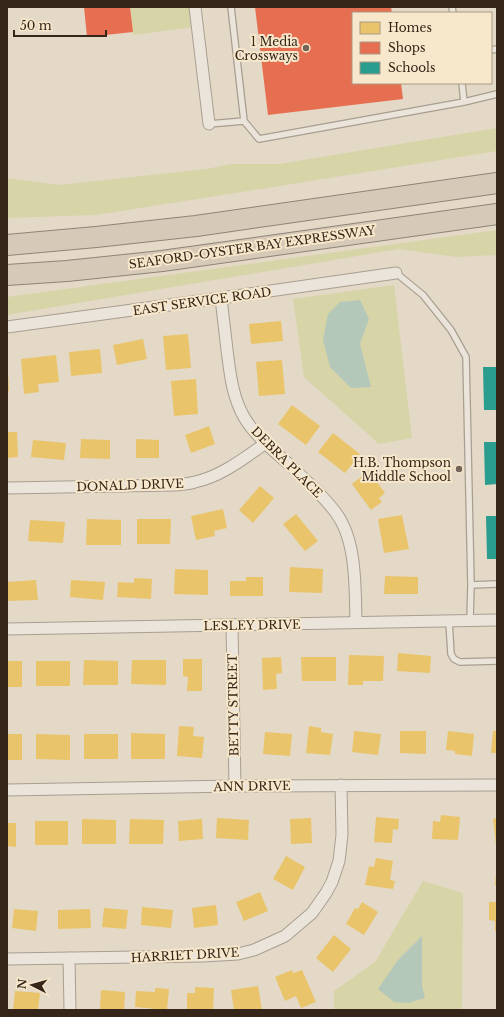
<svg xmlns="http://www.w3.org/2000/svg" width="504" height="1017" font-family="'Libre Baskerville',serif">
  <style>
    .green { fill: #d7d4a8 }
    .water { fill: #b4c8ba }
    .homes { fill: #e9c46a }
    .shops { fill: #e76f51 }
    .schools { fill: #2a9d8f }
    .lines { fill: none; stroke-linecap: round; stroke-linejoin: round }
    .service-casing { stroke: #a89e91; stroke-width: 8 }
    .minor-casing { stroke: #a89e91; stroke-width: 13 }
    .motorway-casing { stroke: #8e8378; stroke-width: 22 }
    .service { stroke: #ebe4da; stroke-width: 5.5 }
    .minor { stroke: #ebe4da; stroke-width: 11 }
    .motorway { stroke: #d7c9b7; stroke-width: 20 }
    .poi-dot { fill: #736557; stroke: #f7e7cb; stroke-width: 1.5 }
    .labels { text-anchor: middle; dominant-baseline: central; stroke-width: 4; stroke-linejoin: round; paint-order: stroke }
    .poi-label { font-size: 12px; fill: #36261a; stroke: #f7e7cb; text-anchor: end }
    .street-label { font-size: 12px; fill: #36261a; stroke: #f7e7cb }
  </style>
  <rect width="100%" height="100%" fill="#e4d9c7"/>
  <path class="green" d="M130 7H192L194 27 133 35Z
    M497 128V151L261 189 96 215 7 218V178L59 185 206 169 231 164H279Z
    M497 230V255L456 257 399 249 7 315V297Z
    M394 285 412 438 379 444 304 377 293 299Z
    M423 881 463 893 462 1010H334V991L375 962Z"/>
  <path class="water" d="M360 300 369 319 360 344 371 387 351 388 330 367 323 340 328 314 340 302Z
    M422 936V986L425 998 408 1003 394 1002 378 989 398 960Z"/>
  <path class="homes" d="M281 321 283 341 251 344 249 324Z
    M188 334 191 368 166 370 163 336Z
    M143 339 147 359 117 365 113 345Z
    M100 349 102 373 71 376 69 352Z
    M56 355 59 382 38 384 39 392 24 394 21 359Z
    M282 360 285 394 259 396 256 362Z
    M7 372H8L9 391H7Z
    M196 379 198 414 174 416 171 381Z
    M292 405 320 426 306 445 278 424Z
    M209 426 215 444 191 453 185 435Z
    M7 432H17L18 457 7 458Z
    M333 433 360 454 345 473 318 452Z
    M81 439 110 440V459L80 458Z
    M136 439 159 440V458H136Z
    M33 440 66 443 64 460 31 457Z
    M369 471 385 493 379 498 382 502 371 510 352 484Z
    M260 486 274 498 253 523 239 510Z
    M223 509 227 528 214 531 215 536 196 540 191 516Z
    M296 514 318 541 305 551 283 524Z
    M402 515 409 549 384 553 378 519Z
    M87 519 121 520V545H86Z
    M137 519H171L170 544H137Z
    M30 520 65 522 63 543 28 541Z
    M290 567 323 569 322 593 289 592Z
    M175 569 208 570V595L174 594Z
    M385 576 418 577V594H384Z
    M246 577H263V596H230V581H246Z
    M134 578 152 579 151 599 117 597 118 582 134 583Z
    M36 580 38 600 7 601V582Z
    M71 580 105 582 103 600 70 597Z
    M398 653 431 656 430 673 397 671Z
    M349 655 384 656 383 681H363V685H348Z
    M281 657 282 673 276 674 277 689 263 690 262 658Z
    M301 657H336V681H302Z
    M183 659H202V691H187L188 677 183 676Z
    M84 660 118 661V685H83Z
    M132 660H166V685L131 684Z
    M7 661H22V687H7Z
    M36 661H70V686H36Z
    M179 726 194 727 193 736 204 737 202 758 177 756Z
    M309 726 321 728V732L333 734 330 755 306 753Z
    M354 731 381 734 378 755 352 752Z
    M400 731H426V754L400 753Z
    M448 731 474 734 472 756 455 754V751L446 750Z
    M493 731H497V753H491Z
    M265 732 292 734 290 756 263 754Z
    M131 733 165 734V759H131Z
    M7 734H22V760H7Z
    M36 734 70 735V760L36 759Z
    M84 734H118V759H84Z
    M441 815 460 817 458 840 432 839 433 821 440 822Z
    M376 817 399 819 398 830 393 829 392 843 374 842Z
    M217 818 249 820 248 840 216 838Z
    M311 818 312 843 291 844 290 819Z
    M497 818V845H496L493 819Z
    M82 819 116 820V844H82Z
    M130 819 164 820 163 844H129Z
    M202 819 203 839 179 841 178 821Z
    M35 821H68V845H35Z
    M7 823H16V847L7 846Z
    M286 856 305 867 293 890 273 879Z
    M376 858 393 861 390 880 395 881 393 889 365 885 369 866 374 867Z
    M496 873H497V885H495Z
    M260 892 268 911 244 921 236 902Z
    M362 902 378 912 364 935 346 924 355 908 358 909Z
    M489 902H497V931H495V921L489 920Z
    M216 905 218 925 194 928 192 908Z
    M142 907 173 910 171 928 141 925Z
    M104 908 128 910 126 929 102 927Z
    M14 909 38 911 36 931 12 928Z
    M90 909 91 928 58 929V910Z
    M334 935 351 949 333 972 316 958Z
    M292 970 293 973 302 970 316 1002 301 1008 296 996 285 1001 275 977Z
    M258 986 262 1010H247V1009L234 1010 231 990Z
    M195 987 214 988 213 1010H187V993H195Z
    M155 988 169 989 167 1010 135 1007 136 991 155 992Z
    M101 990 125 992 124 1010 100 1009Z
    M15 991 40 993 38 1010H13Z"/>
  <path class="shops" d="M84 7H130L133 32 87 37Z
    M255 7H391L392 13H353V83H401L403 99 268 115Z"/>
  <path class="schools" d="M483 367H497V410H484Z
    M484 442H497V484L485 485Z
    M486 516H497V559H487Z"/>
  <g class="lines">
    <defs>
      <path id="service" d="M231 7 244 121
        M452 7 453 13
        M491 50 497 49
        M462 83 464 102
        M209 124 244 121 259 139 464 102 497 94
        M396 273 423 295 451 330 466 357 471 585 470 620
        M471 585 497 584
        M449 621 451 654 454 659 460 662 497 661"/>
      <path id="minor" d="M195 7 209 124
        M221 298C223 315 225 333 227 350 230 373 232 396 244 417 255 436 274 451 290 465 306 481 323 495 336 513 357 541 355 589 356 622
        M7 327 221 298 396 273
        M7 488 176 485C183 484 189 484 195 482 222 476 244 458 266 443
        M232 625 235 786
        M7 629 497 620
        M7 790 235 786 497 785
        M69 958 70 1010
        M7 959 203 956 238 954 254 950 285 936 312 913 326 893 332 882 339 861 342 835 341 785"/>
      <path id="motorway" d="M7 245 96 237 196 226 497 183
        M7 275 67 271 162 261 497 214"/>
    </defs>
    <use href="#service" class="service-casing"/>
    <use href="#minor" class="minor-casing"/>
    <use href="#motorway" class="motorway-casing"/>
    <use href="#service" class="service"/>
    <use href="#minor" class="minor"/>
    <use href="#motorway" class="motorway"/>
  </g>
  <g class="poi-dot">
    <circle cx="306" cy="48" r="4"/>
    <circle cx="459" cy="469" r="4"/>
  </g>
  <g class="labels">
    <g class="poi-label">
      <text x="298" y="41">1 Media<tspan x="298" dy="14">Crossways</tspan></text>
      <text x="451" y="462">H.B. Thompson<tspan x="451" dy="14">Middle School</tspan></text>
    </g>
    <g class="street-label">
      <text transform="translate(252 247) rotate(-8)">SEAFORD-OYSTER BAY EXPRESSWAY</text>
      <text transform="translate(202 301) rotate(-8)">EAST SERVICE ROAD</text>
      <text transform="translate(287 462) rotate(45)">DEBRA PLACE</text>
      <text transform="translate(130 485) rotate(-2)">DONALD DRIVE</text>
      <text transform="translate(252 625) rotate(-1)">LESLEY DRIVE</text>
      <text transform="translate(233 705) rotate(-91)">BETTY STREET</text>
      <text transform="translate(252 786) rotate(-1)">ANN DRIVE</text>
      <text transform="translate(185 955) rotate(-3)">HARRIET DRIVE</text>
    </g>
  </g>
  <rect width="504" height="1017" fill="none" stroke="#36261a" stroke-width="16"/>
  <rect x="352" y="12" width="140" height="72" fill="#f7e7cb" stroke="#aa9a84"/>
  <rect x="360" y="22" width="20" height="12" fill="#e9c46a" stroke="#aa9a84"/>
  <text x="388" y="32" font-size="12" fill="#36261a">Homes</text>
  <rect x="360" y="42" width="20" height="12" fill="#e76f51" stroke="#aa9a84"/>
  <text x="388" y="52" font-size="12" fill="#36261a">Shops</text>
  <rect x="360" y="62" width="20" height="12" fill="#2a9d8f" stroke="#aa9a84"/>
  <text x="388" y="72" font-size="12" fill="#36261a">Schools</text>
  <g transform="translate(32 985) rotate(276)" stroke="#f7e7cb" stroke-width="3" paint-order="stroke">
  <path d="M0-3L7 15L0 10L-7 15Z" fill="#36261a"/>
  <text y="-6" font-size="11" font-weight="bold" text-anchor="middle" fill="#36261a">N</text>
  </g>
  <path d="M14 30v6h92v-6" fill="none" stroke="#36261a" stroke-width="2"/>
  <text x="20" y="30" font-size="12" fill="#36261a" stroke="#f7e7cb" stroke-width="3" paint-order="stroke">50 m</text>
</svg>
